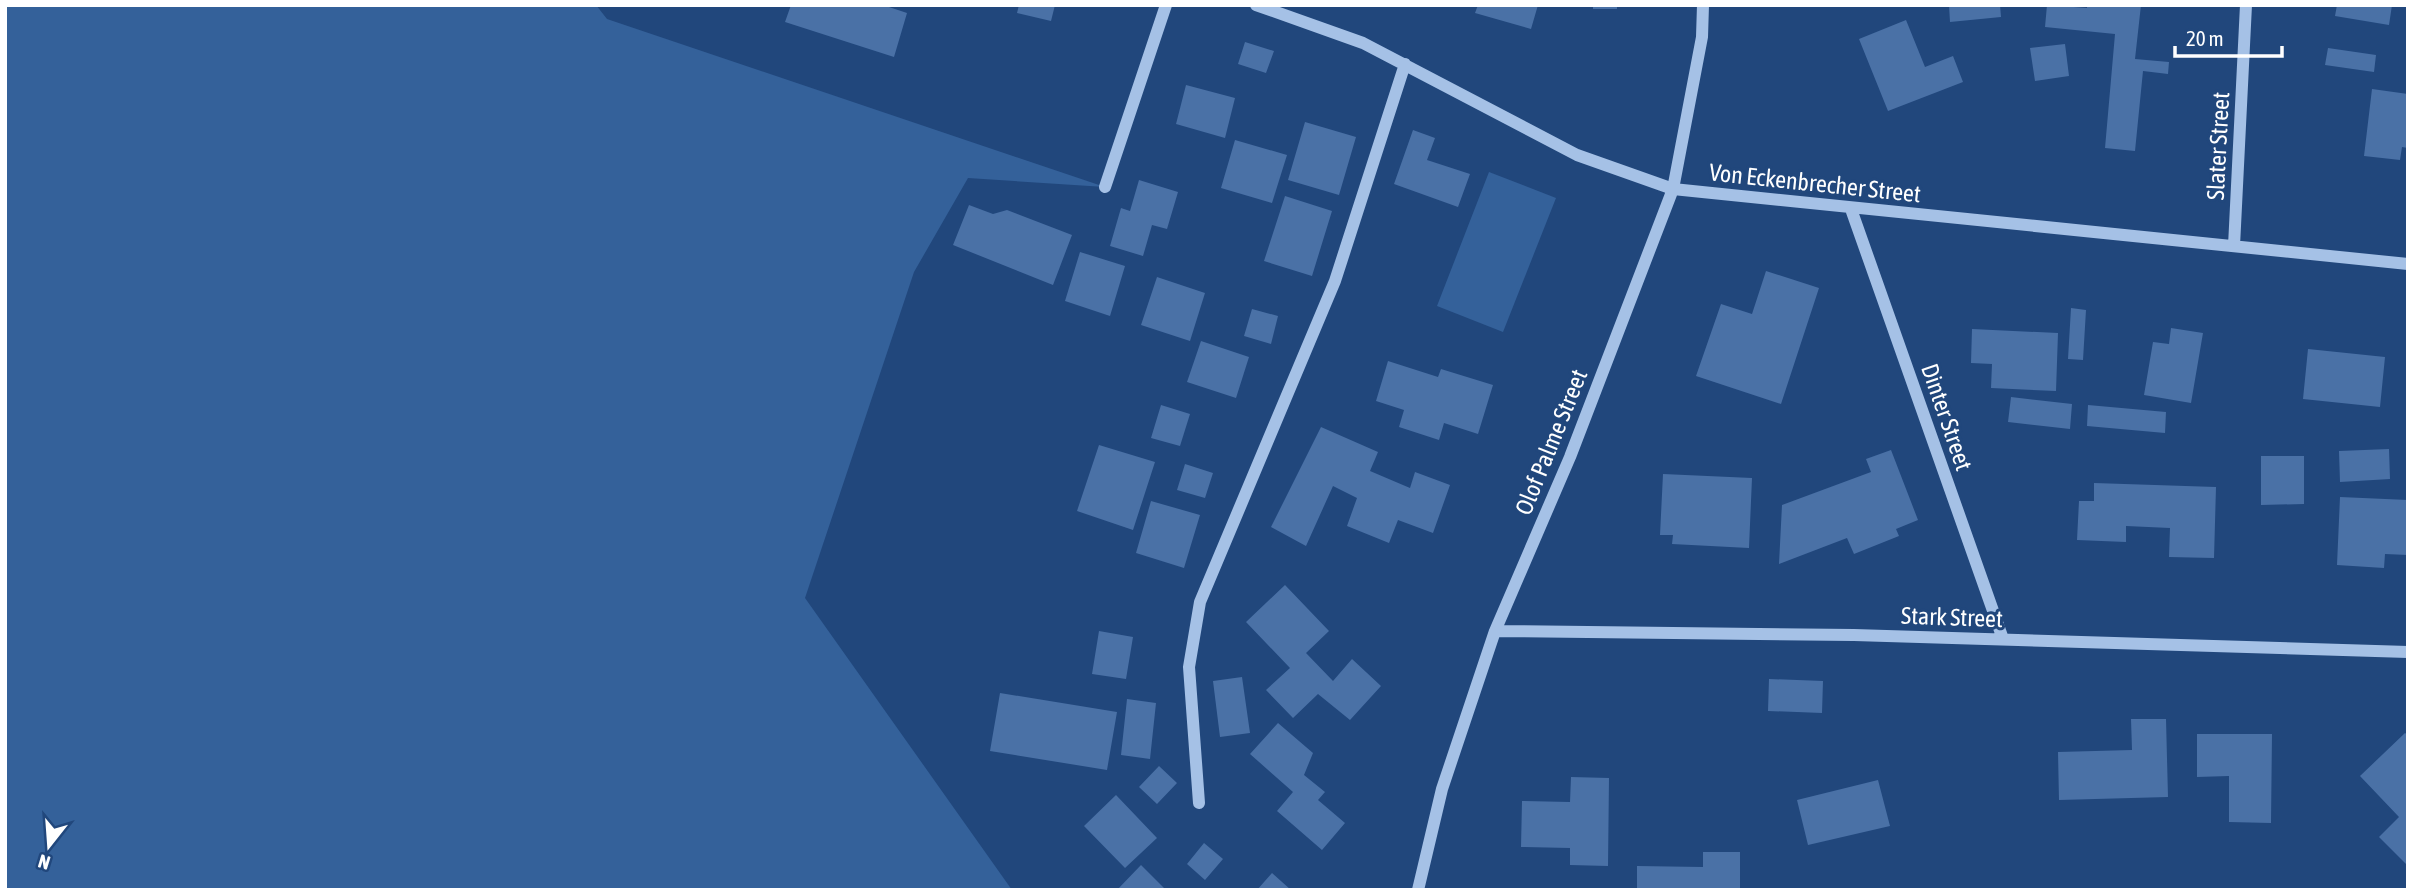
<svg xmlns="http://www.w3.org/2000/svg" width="2413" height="895" font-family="'Asap Condensed',sans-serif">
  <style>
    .green { fill: #34619a }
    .building { fill: #4a71a6 }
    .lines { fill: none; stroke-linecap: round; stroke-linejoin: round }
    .minor { stroke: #a5c1e6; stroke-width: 12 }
    .labels { text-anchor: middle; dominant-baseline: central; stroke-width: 6; stroke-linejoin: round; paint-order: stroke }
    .street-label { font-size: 24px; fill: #fff; stroke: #21477c }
  </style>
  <rect width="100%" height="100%" fill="#21477c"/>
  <path class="green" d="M5 5H596L607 19 1105 187 968 178 914 272 805 598 1012 890H5Z
    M1489 172 1556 198 1503 332 1437 306Z"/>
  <path class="building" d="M791 5H883L907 13 894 57 785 22Z
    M1019 5H1055L1051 21 1017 13Z
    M1478 5H1538L1531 29 1475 13Z
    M1593 5H1617V9H1593Z
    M1949 5H2000L2001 17 1950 22Z
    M2047 5 2087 8V5H2141L2135 59 2169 62 2168 74 2143 71 2135 151 2105 148 2115 34 2045 27Z
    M2337 5H2392L2389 25 2335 16Z
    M1906 20 1925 67 1953 56 1963 82 1888 111 1859 39Z
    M1245 42 1274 51 1266 73 1238 64Z
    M2065 44 2069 76 2035 81 2030 48Z
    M2328 48 2376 55 2374 72 2325 65Z
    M1186 85 1235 98 1225 138 1176 124Z
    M2372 89 2408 94V148L2402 147 2400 160 2364 156Z
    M1305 122 1356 137 1339 195 1288 180Z
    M1413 130 1435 138 1427 160 1470 174 1458 207 1394 184Z
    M1235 140 1287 155 1272 203 1221 188Z
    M1139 180 1178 192 1167 229 1152 225 1143 256 1110 246 1121 208 1130 211Z
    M1285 196 1332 211 1312 276 1264 261Z
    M969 205 993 214 1007 210 1072 235 1053 285 953 245Z
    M1080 252 1125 266 1110 316 1065 301Z
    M1766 271 1819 288 1781 404 1696 376 1721 304 1752 314Z
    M1157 277 1205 293 1190 341 1141 325Z
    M2071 308 2086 310 2083 360 2068 359Z
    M1252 309 1278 316 1271 344 1244 336Z
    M2171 328 2203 333 2191 403 2144 395 2153 342 2169 344Z
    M1972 329 2058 333 2056 391 1991 388 1992 364 1971 363Z
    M1201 341 1249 357 1236 398 1187 382Z
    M2308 349 2385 357 2380 407 2303 399Z
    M1388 361 1438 377 1441 369 1493 385 1478 434 1444 423 1439 440 1399 427 1404 410 1376 401Z
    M2011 397 2072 404 2070 429 2008 422Z
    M1161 405 1190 414 1180 446 1151 438Z
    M2088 405 2166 412 2165 433 2087 426Z
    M1321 427 1378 452 1370 471 1410 488 1415 472 1450 485 1433 533 1398 520 1389 543 1347 526 1357 498 1333 486 1306 546 1271 527Z
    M1099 445 1155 462 1133 530 1077 511Z
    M2389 449 2390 479 2340 482 2339 451Z
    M1891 450 1918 520 1896 529 1899 536 1854 554 1847 538 1779 564 1782 505 1871 472 1866 459Z
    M2261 456H2304V504L2261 505Z
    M1185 464 1213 473 1205 498 1177 490Z
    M1663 474 1752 478 1749 548 1672 544 1673 535H1660Z
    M2094 483 2216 487 2214 558 2169 557 2170 528 2126 526V542L2077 540 2079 501H2094Z
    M2340 497 2408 500V555L2385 554 2384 568 2337 565Z
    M1151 501 1200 515 1184 568 1136 553Z
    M1285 585 1329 631 1306 653 1333 681 1352 659 1381 686 1350 720 1318 694 1293 718 1266 690 1290 668 1246 622Z
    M1099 631 1133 637 1126 679 1092 674Z
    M1242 677 1250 733 1220 737 1213 681Z
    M1769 679 1823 681 1822 713 1768 711Z
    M1000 693 1117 712 1107 770 990 751Z
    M1127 699 1156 703 1150 759 1121 755Z
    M2131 719H2166L2168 797 2059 800 2058 752 2132 750Z
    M1278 723 1313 753 1304 775 1325 792 1318 800 1345 823 1322 850 1277 811 1293 792 1250 754Z
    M2405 733 2408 735V866L2379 837 2399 817 2360 776Z
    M2197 734H2272L2271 823 2229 822V776L2197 777Z
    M1159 766 1177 783 1157 804 1139 787Z
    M1571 777 1609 778 1608 866 1570 865V848L1521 847 1522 801 1570 802Z
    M1878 780 1890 826 1808 845 1797 800Z
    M1116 795 1157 838 1125 868 1084 826Z
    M1204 843 1223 859 1205 880 1187 864Z
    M1703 852H1740V890H1637V866L1703 867Z
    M1141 865 1166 890H1117Z
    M1272 873 1291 890H1257Z"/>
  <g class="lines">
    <path class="minor" d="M1256 5 1363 43 1577 155 1673 189 2408 264
      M1105 187 1166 5
      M1851 209 2003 639
      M2234 246 2246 5
      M1495 631 1854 635 2408 652
      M1199 803 1189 667 1200 602 1335 281 1405 64
      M1418 890 1442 789 1495 631 1570 457 1673 189 1702 37 1703 5"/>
  </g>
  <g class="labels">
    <g class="street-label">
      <text transform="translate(2218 146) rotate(-87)">Slater Street</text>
      <text transform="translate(1815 183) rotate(6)">Von Eckenbrecher Street</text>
      <text transform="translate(1947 417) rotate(71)">Dinter Street</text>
      <text transform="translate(1551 442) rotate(-68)">Olof Palme Street</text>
      <text transform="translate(1952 617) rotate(2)">Stark Street</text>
    </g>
  </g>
  <rect width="2413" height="895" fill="none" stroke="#ffffff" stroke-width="14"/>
  <g transform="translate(49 846) rotate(197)" stroke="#21477c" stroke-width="5" paint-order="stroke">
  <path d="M0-5L12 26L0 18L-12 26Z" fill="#ffffff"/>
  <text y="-10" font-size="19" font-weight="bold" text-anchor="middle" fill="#ffffff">N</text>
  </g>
  <path d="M2175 46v10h107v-10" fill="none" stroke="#ffffff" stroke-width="3.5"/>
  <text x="2186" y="46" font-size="21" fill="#ffffff" stroke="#21477c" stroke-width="5" paint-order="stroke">20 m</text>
</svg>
